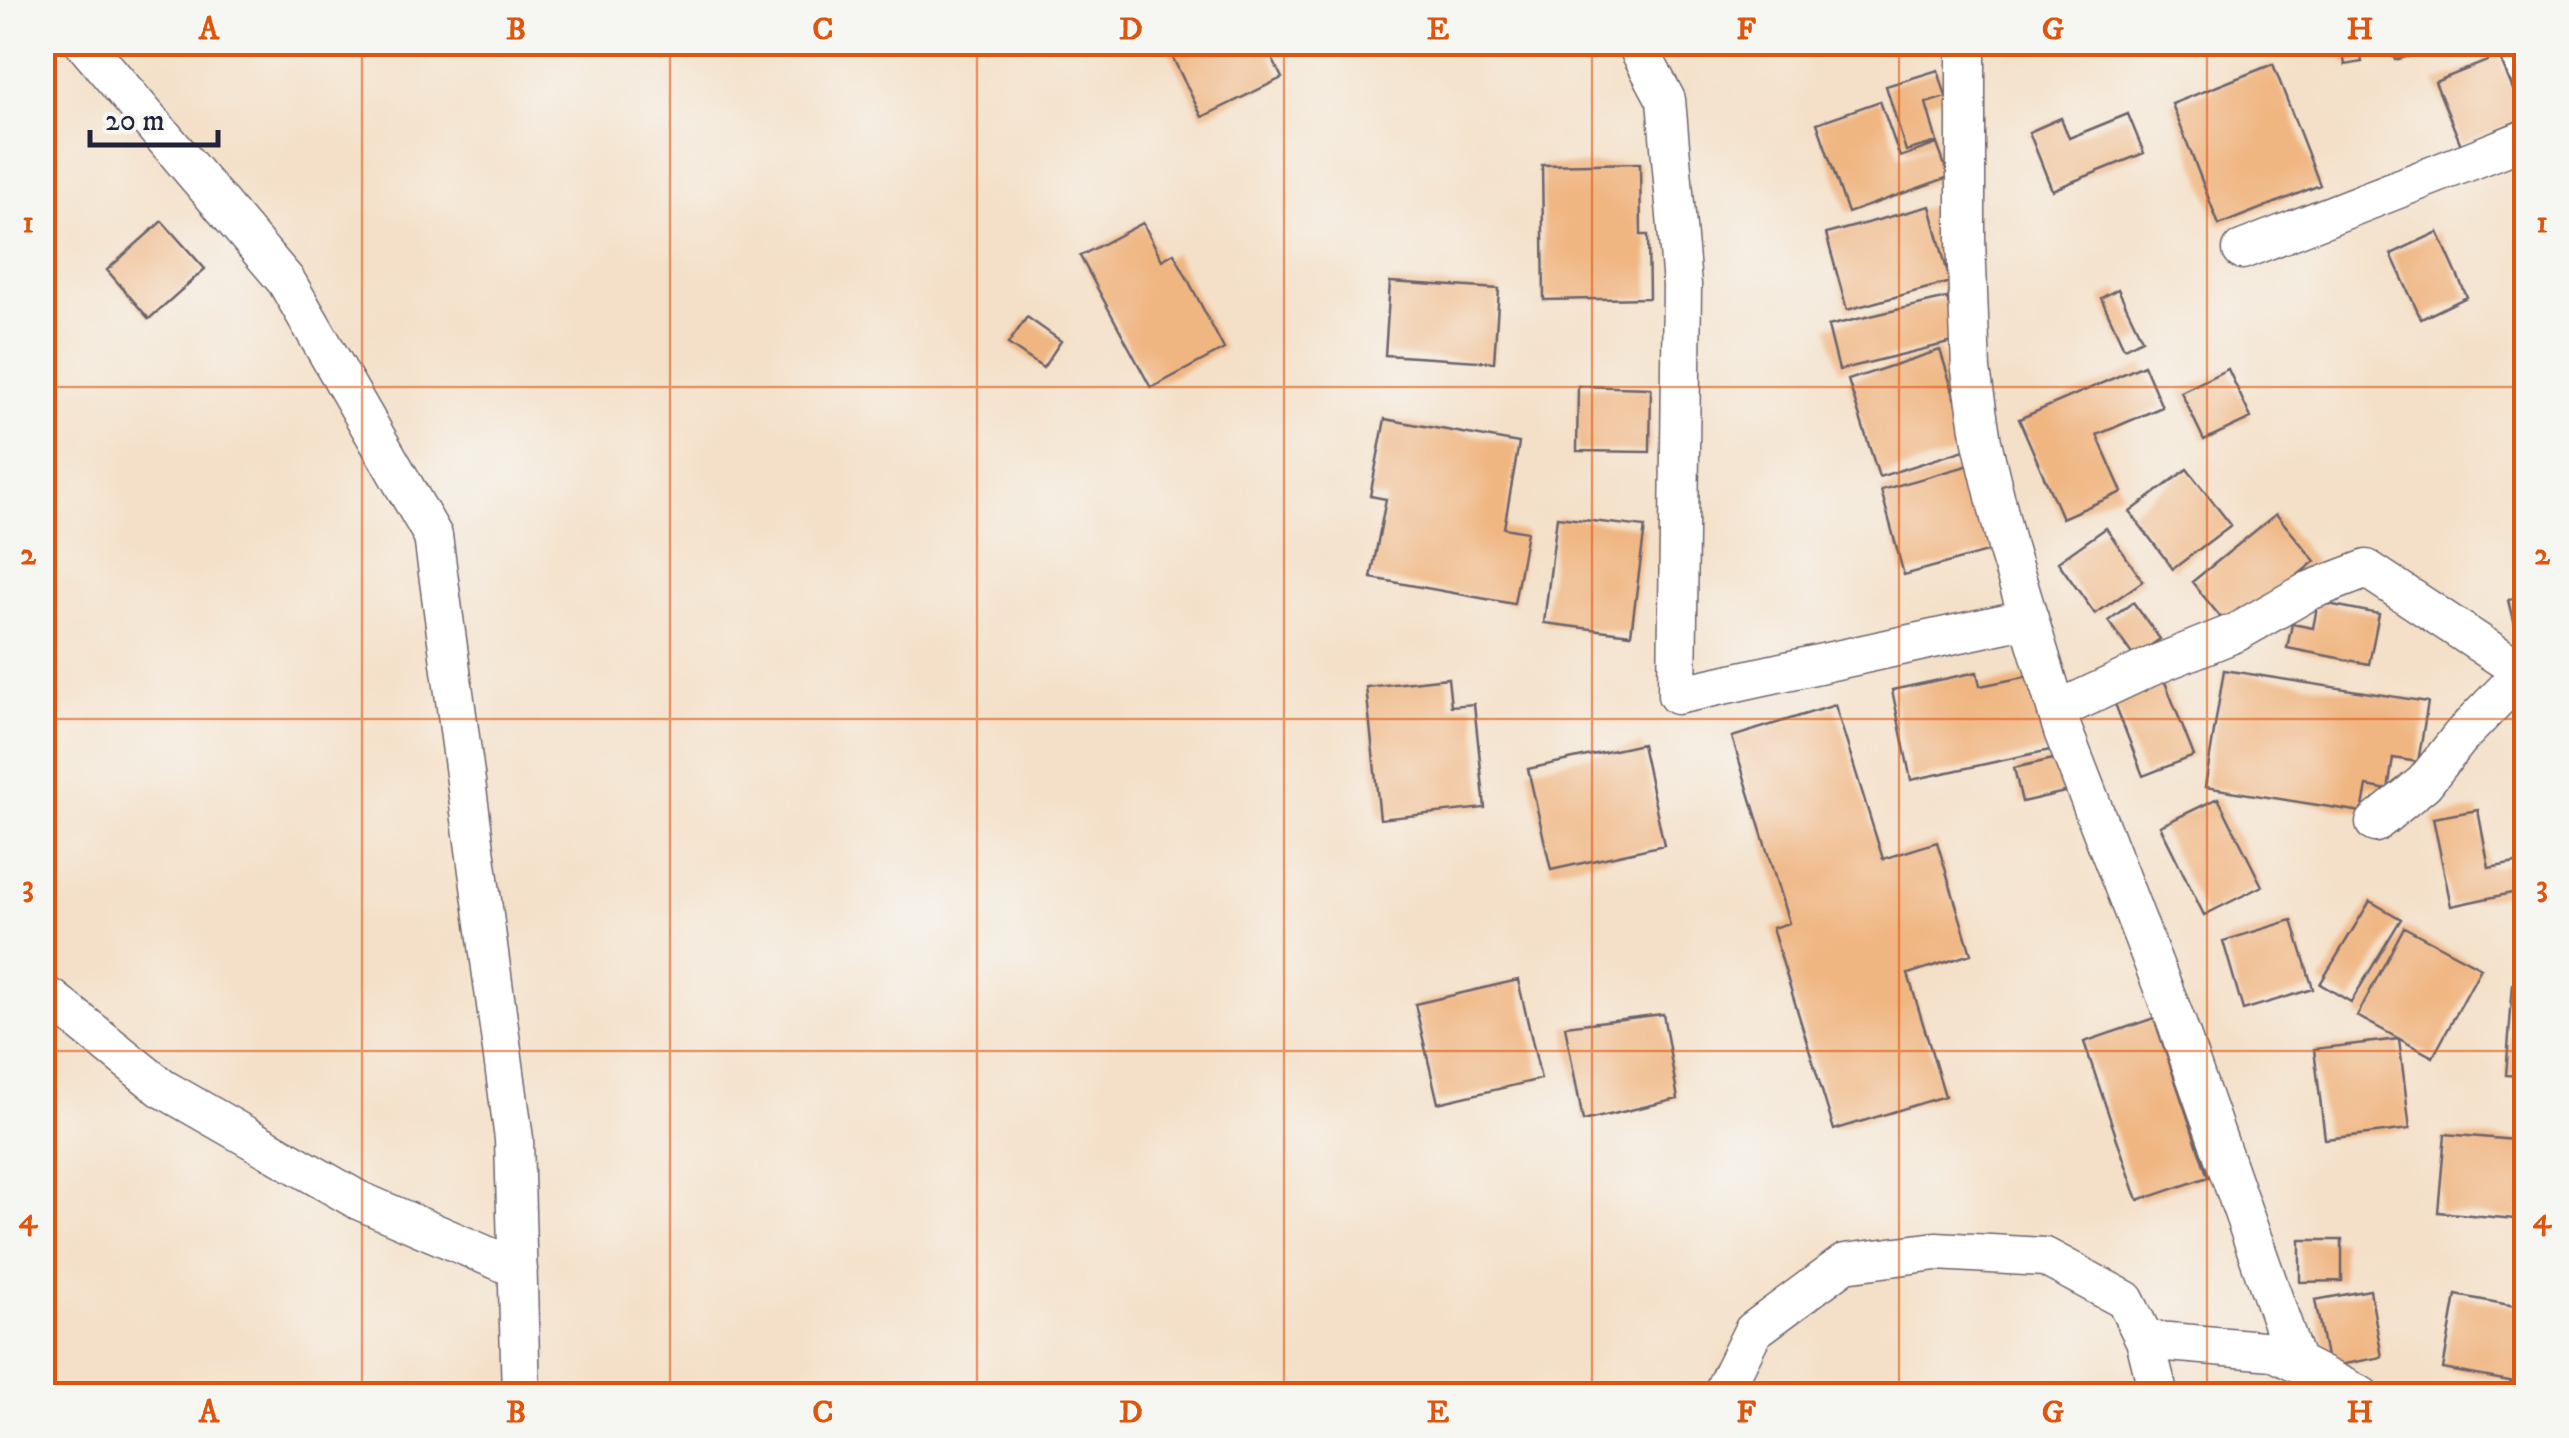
<svg xmlns="http://www.w3.org/2000/svg" width="2569" height="1438" font-family="'IM FELL DW Pica',serif">
  <style>
    .building { fill: #f0b682 }
    .lines { fill: none; stroke-linecap: round; stroke-linejoin: round }
    .street-casing { stroke: #6c646c; stroke-width: 41 }
    .street { stroke: #fff; stroke-width: 38 }
    .grid { fill: none; stroke: #de560e; stroke-width: 2.5; stroke-opacity: 0.55 }
    .neatline { fill: none; stroke: #de560e; stroke-width: 4 }
    .grid-label { font-size: 32px; text-anchor: middle; font-weight: bold; fill: #de560e }
  </style>
  <rect width="100%" height="100%" fill="#f6f6f2"/>
  <filter id="ink" filterUnits="userSpaceOnUse"><feTurbulence type="fractalNoise" baseFrequency=".01" numOctaves="2"/><feDisplacementMap in="SourceGraphic" scale="20" xChannelSelector="R" yChannelSelector="G"/><feConvolveMatrix kernelMatrix="1 2 1 2 8 2 1 2 1" color-interpolation-filters="sRGB"/></filter>
  <filter id="wash" filterUnits="userSpaceOnUse"><feTurbulence type="fractalNoise" baseFrequency=".0048" numOctaves="4" result="noise"/><feDisplacementMap in="SourceGraphic" scale="40" xChannelSelector="R" yChannelSelector="G"/><feGaussianBlur stdDeviation="2.25" result="paint"/><feColorMatrix in="noise" values="0 0 0 0 0 0 0 0 0 0 0 0 0 0 0 0 0 1.4 0 .05"/><feComposite in="paint" operator="in"/></filter>
  <g filter="url(#wash)">
    <rect width="100%" height="100%" fill="#f4e0c8"/>
    <g id="blocks">
      <path class="building" d="M1165 42H1264L1282 78 1202 117Z
        M2341 42H2359L2362 62 2345 65Z
        M2390 42H2457V44L2395 60Z
        M2499 56 2525 118 2461 145 2435 82Z
        M2273 64 2320 185 2219 225 2172 104Z
        M1938 70 1946 97 1926 103 1937 142 1906 151 1886 86Z
        M1880 101 1900 157 1937 144 1949 177 1848 213 1817 123Z
        M2128 114 2144 153 2052 190 2029 132 2061 118 2069 138Z
        M1640 163 1641 235H1648L1649 298 1544 300 1542 165Z
        M1930 206 1950 282 1847 310 1826 234Z
        M162 221 205 269 149 319 107 270Z
        M1143 223 1162 260 1174 253 1224 349 1151 388 1080 256Z
        M2438 232 2467 297 2421 319 2391 254Z
        M1390 282 1499 289 1494 362 1385 355Z
        M2118 289 2142 339 2124 348 2101 298Z
        M1947 298 1957 341 1839 370 1828 326Z
        M1027 317 1061 341 1043 368 1008 344Z
        M1940 350 1971 448 1879 477 1848 380Z
        M2144 365 2162 407 2097 435 2122 492 2062 518 2019 419Z
        M2228 369 2251 418 2204 440 2181 392Z
        M1578 386 1651 388 1650 452 1577 451Z
        M1385 419 1519 443 1504 528 1527 532 1514 604 1371 578 1386 499 1370 496Z
        M1970 465 1994 550 1904 575 1881 490Z
        M2187 469 2231 525 2173 569 2130 512Z
        M2276 514 2315 561 2231 630 2192 582Z
        M1557 517 1645 527 1631 634 1544 623Z
        M2106 528 2143 581 2095 614 2058 562Z
        M2526 595V648L2521 649 2509 600Z
        M2133 602 2160 639 2134 657 2108 621Z
        M2318 602 2379 614 2369 664 2287 648 2292 624 2313 628Z
        M2224 670 2428 702 2418 762 2393 758 2388 790 2367 786 2362 812 2205 787Z
        M1977 672 1980 686 2039 674 2055 749 1911 780 1892 690Z
        M2163 677 2194 756 2143 776 2112 696Z
        M1448 678 1451 706 1474 704 1485 808 1380 819 1366 687Z
        M1835 705 1883 859 1937 842 1971 954 1908 974 1945 1096 1834 1130 1772 928 1789 923 1732 737Z
        M1642 744 1664 845 1551 870 1528 769Z
        M2062 757 2069 791 2022 802 2014 768Z
        M2218 798 2262 886 2204 915 2160 826Z
        M2478 810 2489 868 2526 861V890L2451 906 2433 818Z
        M2370 901 2401 919 2351 1002 2320 984Z
        M2292 920 2313 989 2243 1010 2223 941Z
        M2404 927 2481 968 2433 1057 2357 1016Z
        M1518 980 1541 1079 1438 1103 1415 1004Z
        M2513 984 2526 985V1076L2506 1075Z
        M1663 1014 1678 1099 1583 1121 1565 1026Z
        M2154 1018 2208 1177 2138 1201 2084 1042Z
        M2399 1039 2410 1129 2325 1139 2314 1049Z
        M2445 1134 2526 1141V1220L2438 1212Z
        M2300 1240H2342V1281L2300 1282Z
        M2370 1290 2382 1357 2328 1367 2315 1300Z
        M2456 1295 2526 1308V1384L2443 1369Z"/>
    </g>
  </g>
  <g filter="url(#ink)">
    <use href="#blocks" fill-opacity="0" stroke="#6c646c" stroke-width="2.5"/>
    <g class="lines">
      <defs>
        <path id="street" d="M83 42 286 281 433 536 514 1139 521 1396
          M1635 42 1666 100 1682 285 1677 695 2029 618
          M1966 42V240L1971 370 1982 442 2007 547 2063 731 2177 1024 2296 1363
          M2516 42 2526 69
          M2242 250 2526 139
          M2058 710 2150 667 2237 632 2309 591 2367 569 2523 672 2526 670
          M2375 823 2424 783 2462 735 2523 672
          M42 1004 52 999 162 1088 358 1200 518 1269
          M2145 1340 2273 1351 2361 1396
          M1721 1396 1753 1331 1845 1263 1936 1251 2045 1257 2125 1300 2145 1340 2159 1396"/>
      </defs>
      <use href="#street" class="street-casing"/>
      <use href="#street" class="street"/>
    </g>
  </g>
  <path class="grid" d="M362 42V1396M670 42V1396M977 42V1396M1284 42V1396M1592 42V1396M1899 42V1396M2207 42V1396M42 387H2526M42 719H2526M42 1051H2526"/>
  <rect width="2569" height="1438" fill="none" stroke="#f6f6f2" stroke-width="110"/>
  <path d="M90 130v15h128v-15" fill="none" stroke="#22223b" stroke-width="5"/>
  <text x="105" y="130" font-size="30" fill="#22223b" stroke="#f6f6f2" stroke-width="8" paint-order="stroke">20 m</text>
  <rect x="55" y="55" width="2459" height="1328" class="neatline"/>
  <g class="grid-label">
    <text x="209" y="39">A</text>
    <text x="516" y="39">B</text>
    <text x="823" y="39">C</text>
    <text x="1131" y="39">D</text>
    <text x="1438" y="39">E</text>
    <text x="1746" y="39">F</text>
    <text x="2053" y="39">G</text>
    <text x="2360" y="39">H</text>
    <text x="28" y="232">1</text>
    <text x="2542" y="232">1</text>
    <text x="28" y="564">2</text>
    <text x="2542" y="564">2</text>
    <text x="28" y="896">3</text>
    <text x="2542" y="896">3</text>
    <text x="28" y="1228">4</text>
    <text x="2542" y="1228">4</text>
    <text x="209" y="1422">A</text>
    <text x="516" y="1422">B</text>
    <text x="823" y="1422">C</text>
    <text x="1131" y="1422">D</text>
    <text x="1438" y="1422">E</text>
    <text x="1746" y="1422">F</text>
    <text x="2053" y="1422">G</text>
    <text x="2360" y="1422">H</text>
  </g>
</svg>
